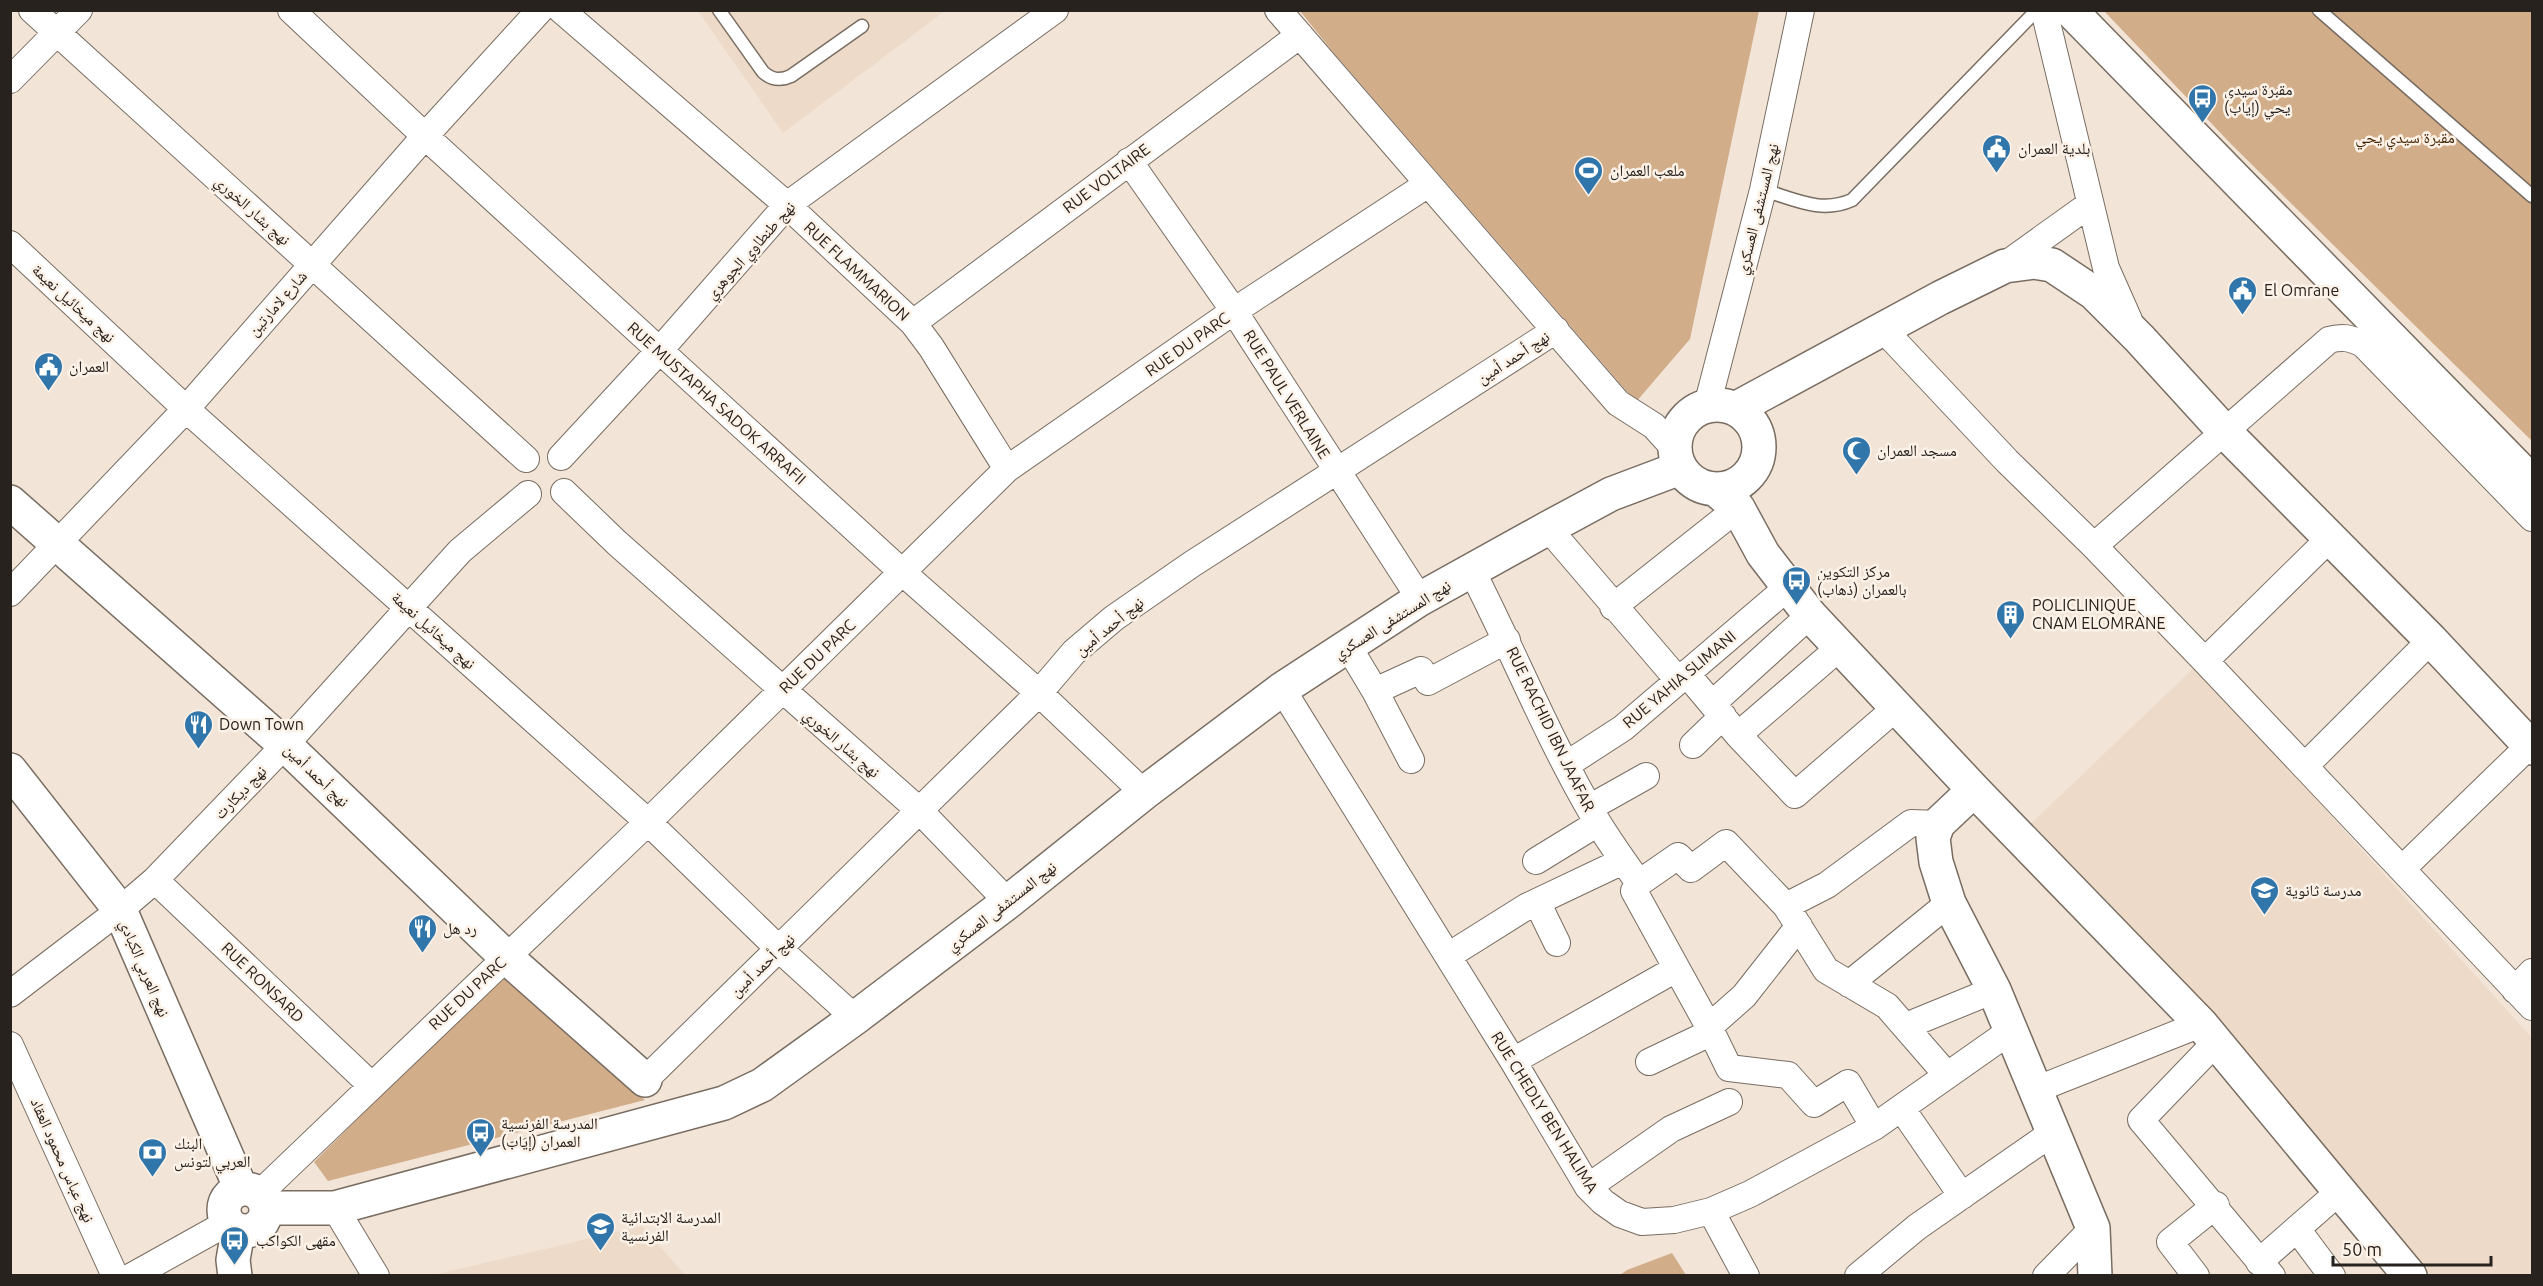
<svg xmlns="http://www.w3.org/2000/svg" width="2543" height="1286" font-family="Ubuntu,'Noto Naskh Arabic',sans-serif">
  <style>
    .built { fill: #eddac8 }
    .green { fill: #d2ad89 }
    .lines { fill: none; stroke-linecap: round; stroke-linejoin: round }
    .lane-casing { stroke: #796d62; stroke-width: 15 }
    .street-casing { stroke: #796d62; stroke-width: 28 }
    .secondary-casing { stroke: #796d62; stroke-width: 36 }
    .lane { stroke: #fff; stroke-width: 12 }
    .street { stroke: #fff; stroke-width: 26 }
    .secondary { stroke: #fff; stroke-width: 33 }
    .labels { text-anchor: middle; dominant-baseline: central; stroke-width: 5; stroke-linejoin: round; paint-order: stroke }
    .poi-label { font-size: 16px; fill: #27221e; stroke: #fdf2e8; text-anchor: start }
    .park-label { font-size: 16px; fill: #452500; stroke: #fdf2e8 }
    .street-label { font-size: 16px; fill: #27221e; stroke: #fdf2e8 }
  </style>
  <rect width="100%" height="100%" fill="#f2e5d8"/>
  <path class="built" d="M698 11H945L783 133Z
    M2196 666 2532 1038V1275H2428L2193 999 2023 831Z
    M642 1226 685 1275H433Z"/>
  <path class="green" d="M1300 11H1759L1690 339 1636 402 1333 52Z
    M2104 11H2532V441L2232 145Z
    M504 974 645 1100 328 1181 314 1162Z
    M1672 1253 1686 1275H1620L1627 1270Z"/>
  <g class="lines">
    <defs>
      <path id="lane" d="M719 10 763 72C772 80 780 81 791 76L862 26
        M2319 10 2532 196
        M1763 190C1794 199 1821 214 1852 200L2037 10"/>
      <path id="street" d="M32 10 526 459
        M291 10 425 136 902 572 1039 693 1144 793
        M561 10 787 205 913 323 931 347 1007 469
        M1278 10 1618 403 1654 426 1674 448
        M2044 10 2106 268 2129 320
        M10 80 79 10
        M1129 161 1234 311 1420 599
        M10 244 186 409 648 822 779 949 855 1018
        M2005 265 2090 204
        M913 323 1300 35
        M1883 329 2007 461 2094 546 2205 661 2532 1007
        M1707 406 1763 190 1801 10
        M561 457 660 350 787 205 1055 10
        M564 492 617 543 920 811 1008 902
        M1548 528 1678 680
        M2094 546 2329 340C2342 336 2351 338 2363 344L2532 518
        M1472 571C1512 649 1545 731 1588 806 1603 833 1621 858 1639 883
        M10 593 186 409 425 136 540 10
        M1613 607 1738 508
        M1348 646 1375 691 1411 760
        M2205 661 2330 538
        M1686 673 1738 735 1795 795 1897 707
        M1282 689 1513 1061 1588 1187 1603 1202 1620 1214 1642 1222 1674 1220 1711 1211 1750 1194 1874 1127 2009 1032
        M1375 691 1421 670 1428 682 1507 640
        M1712 704 1810 615
        M1738 735 1839 648
        M1693 745 1723 716
        M1566 765 1623 728 1787 588
        M2305 766 2431 640
        M1589 808 1646 776
        M1536 861 1598 823
        M2402 869 2532 743
        M155 880 371 1085
        M1537 902 1557 943
        M1786 906 1827 885 1911 823 1938 824
        M1448 956 1526 907 1623 861
        M1849 984 1949 903
        M2515 990 2532 972
        M10 994 120 910 155 880 285 745 460 551 528 494
        M1906 1026 1994 990
        M1709 1027 1744 996 1799 926
        M2216 1042 2141 1120 2272 1276
        M10 1045 115 1276
        M1513 1061 1676 969
        M1649 1062 1712 1032
        M645 1080 1039 693 1074 652 1114 618 1192 564 1556 330
        M2035 1090 2201 1024
        M1902 1109 1962 1196
        M1874 1127 1848 1083 1814 1104 1788 1075 1729 1068 1709 1027 1634 891 1639 883 1678 856 1691 869 1726 843 1786 906 1826 970 1887 1006 1947 1075
        M1588 1187 1671 1129 1729 1102
        M259 1194 648 822 1007 469 1234 311 1428 184
        M335 1208 376 1276
        M1711 1211 1746 1276
        M2297 1229 2332 1276
        M2259 1262 2340 1191
        M132 1276 227 1223
        M1858 1276 1917 1227 2052 1133
        M2046 1276 2093 1228
        M2196 1276 2170 1242 2216 1205"/>
      <path id="secondary" d="M2070 10 2532 482
        M1675 447a42 42 0 1 1 84 0a42 42 0 1 1-84 0Z
        M1735 409 1940 298 2005 266 2034 262 2052 265 2094 293 2140 339 2224 431 2431 640 2532 748
        M1715 489 1738 508 1763 554 1810 615 1974 790 2201 1024 2410 1276
        M10 502 285 745 506 957 645 1080
        M10 770 120 910 241 1189
        M1974 790 1938 824 1933 838 1936 862 1949 903 1994 990 2093 1228 2095 1276
        M224 1210a21 21 0 1 1 42 0a21 21 0 1 1-42 0Z
        M266 1208H335L724 1103 762 1085 855 1018 1008 902 1144 793 1282 689 1420 599 1548 528 1611 494 1680 468
        M235 1276 233 1260 238 1231"/>
    </defs>
    <use href="#lane" class="lane-casing"/>
    <use href="#street" class="street-casing"/>
    <use href="#secondary" class="secondary-casing"/>
    <use href="#lane" class="lane"/>
    <use href="#street" class="street"/>
    <use href="#secondary" class="secondary"/>
  </g>
  <defs>
    <symbol id="bus-pin" viewBox="-11 -11 22 30"><path d="M0 17L-7.5 6A9.5 9.5 0 1 1 7.5 6Z" fill="#3176ab" stroke="#fdf2e8"/><path d="M-5-6H5V4H4V6H2V4H-2V6H-4V4H-5ZM-3.5-4V0h7V-4ZM-3.5 1.2v1.5H-2V1.2ZM2 1.2v1.5H3.5V1.2Z" fill="#fff"/></symbol>
    <symbol id="civic-pin" viewBox="-11 -11 22 30"><path d="M0 17L-7.5 6A9.5 9.5 0 1 1 7.5 6Z" fill="#3176ab" stroke="#fdf2e8"/><path d="M-.6-6.5H3V-4.5H.6V-3L4-1V1h2V6H-6V1h2V-1L-.6-3ZM-1.2 2.5V6h2.4V2.5Z" fill="#fff"/></symbol>
    <symbol id="stadium-pin" viewBox="-11 -11 22 30"><path d="M0 17L-7.5 6A9.5 9.5 0 1 1 7.5 6Z" fill="#3176ab" stroke="#fdf2e8"/><path d="M0-5a6.5 5 0 1 0 0 10a6.5 5 0 1 0 0-10ZM-3.5-1.8h7v3.6h-7Z" fill="#fff"/></symbol>
    <symbol id="mosque-pin" viewBox="-11 -11 22 30"><path d="M0 17L-7.5 6A9.5 9.5 0 1 1 7.5 6Z" fill="#3176ab" stroke="#fdf2e8"/><path d="M3.5-4.9A6 6 0 1 0 3.5 4.9A5 5 0 1 1 3.5-4.9Z" fill="#fff"/></symbol>
    <symbol id="building-pin" viewBox="-11 -11 22 30"><path d="M0 17L-7.5 6A9.5 9.5 0 1 1 7.5 6Z" fill="#3176ab" stroke="#fdf2e8"/><path d="M-4-6H4V6H1V3H-1V6H-4ZM-2.5-4.3h1.7v1.8h-1.7ZM.8-4.3h1.7v1.8H.8ZM-2.5-1h1.7V.8h-1.7ZM.8-1h1.7V.8H.8Z" fill="#fff"/></symbol>
    <symbol id="restaurant-pin" viewBox="-11 -11 22 30"><path d="M0 17L-7.5 6A9.5 9.5 0 1 1 7.5 6Z" fill="#3176ab" stroke="#fdf2e8"/><path d="M-5-6h1v4h1v-4h1v4h1v-4h1v5L-1.5 .5V6h-2V.5L-5-1ZM5-6V6H3V1.5H1.5Q1.5-4 5-6Z" fill="#fff"/></symbol>
    <symbol id="school-pin" viewBox="-11 -11 22 30"><path d="M0 17L-7.5 6A9.5 9.5 0 1 1 7.5 6Z" fill="#3176ab" stroke="#fdf2e8"/><path d="M0-5L7-2L0 1L-7-2ZM-4 1L0 2.5L4 1V4Q0 6-4 4Z" fill="#fff"/></symbol>
    <symbol id="bank-pin" viewBox="-11 -11 22 30"><path d="M0 17L-7.5 6A9.5 9.5 0 1 1 7.5 6Z" fill="#3176ab" stroke="#fdf2e8"/><path d="M-6-4H6V4H-6ZM0-2.3a2.3 2.3 0 1 0 0 4.6a2.3 2.3 0 1 0 0-4.6Z" fill="#fff"/></symbol>
  </defs>
  <g fill-rule="evenodd">
    <use href="#bus-pin" x="2186" y="82" width="33" height="45"/>
    <use href="#civic-pin" x="1980" y="132" width="33" height="45"/>
    <use href="#stadium-pin" x="1572" y="154" width="33" height="45"/>
    <use href="#civic-pin" x="2226" y="274" width="33" height="45"/>
    <use href="#civic-pin" x="32" y="350" width="33" height="45"/>
    <use href="#mosque-pin" x="1840" y="434" width="33" height="45"/>
    <use href="#bus-pin" x="1780" y="564" width="33" height="45"/>
    <use href="#building-pin" x="1994" y="598" width="33" height="45"/>
    <use href="#restaurant-pin" x="182" y="708" width="33" height="45"/>
    <use href="#school-pin" x="2248" y="874" width="33" height="45"/>
    <use href="#restaurant-pin" x="406" y="912" width="33" height="45"/>
    <use href="#bus-pin" x="464" y="1116" width="33" height="45"/>
    <use href="#bank-pin" x="136" y="1136" width="33" height="45"/>
    <use href="#school-pin" x="584" y="1210" width="33" height="45"/>
    <use href="#bus-pin" x="218" y="1224" width="33" height="45"/>
  </g>
  <g class="labels">
    <g class="poi-label">
      <text x="2224" y="89">مقبرة سيدي<tspan x="2224" dy="18">يحي (إياب)</tspan></text>
      <text x="2018" y="148">بلدية العمران</text>
      <text x="1610" y="170">ملعب العمران</text>
      <text x="2264" y="290">El Omrane</text>
      <text x="69" y="366">العمران</text>
      <text x="1877" y="450">مسجد العمران</text>
      <text x="1817" y="571">مركز التكوين<tspan x="1817" dy="18">بالعمران (ذهاب)</tspan></text>
      <text x="2032" y="605">POLICLINIQUE<tspan x="2032" dy="18">CNAM ELOMRANE</tspan></text>
      <text x="219" y="724">Down Town</text>
      <text x="2285" y="890">مدرسة ثانوية</text>
      <text x="443" y="928">رد هل</text>
      <text x="501" y="1123">المدرسة الفرنسية<tspan x="501" dy="18">العمران (إياب)</tspan></text>
      <text x="174" y="1143">البنك<tspan x="174" dy="18">العربي لتونس</tspan></text>
      <text x="621" y="1217">المدرسة الابتدائية<tspan x="621" dy="18">الفرنسية</tspan></text>
      <text x="256" y="1240">مقهى الكواكب</text>
    </g>
    <g class="park-label">
      <text x="2405" y="137">مقبرة سيدي يحي</text>
    </g>
    <g class="street-label">
      <text transform="translate(1106 178) rotate(-37)">RUE VOLTAIRE</text>
      <text transform="translate(1757 209) rotate(-76)">نهج المستشفى العسكري</text>
      <text transform="translate(253 210) rotate(42)">نهج بشار الخوري</text>
      <text transform="translate(750 250) rotate(-48)">نهج طنطاوي الجوهري</text>
      <text transform="translate(857 271) rotate(43)">RUE FLAMMARION</text>
      <text transform="translate(74 303) rotate(43)">نهج ميخائيل نعيمة</text>
      <text transform="translate(277 303) rotate(-49)">شارع لامارتين</text>
      <text transform="translate(1187 344) rotate(-35)">RUE DU PARC</text>
      <text transform="translate(1513 357) rotate(-33)">نهج أحمد أمين</text>
      <text transform="translate(1287 394) rotate(58)">RUE PAUL VERLAINE</text>
      <text transform="translate(717 403) rotate(42)">RUE MUSTAPHA SADOK ARRAFII</text>
      <text transform="translate(1392 619) rotate(-32)">نهج المستشفى العسكري</text>
      <text transform="translate(1109 626) rotate(-39)">نهج أحمد أمين</text>
      <text transform="translate(434 630) rotate(42)">نهج ميخائيل نعيمة</text>
      <text transform="translate(817 656) rotate(-44)">RUE DU PARC</text>
      <text transform="translate(1679 679) rotate(-40)">RUE YAHIA SLIMANI</text>
      <text transform="translate(1551 729) rotate(64)">RUE RACHID IBN JAAFAR</text>
      <text transform="translate(842 743) rotate(41)">نهج بشار الخوري</text>
      <text transform="translate(317 775) rotate(44)">نهج أحمد أمين</text>
      <text transform="translate(240 792) rotate(-46)">نهج ديكارت</text>
      <text transform="translate(1001 906) rotate(-38)">نهج المستشفى العسكري</text>
      <text transform="translate(762 965) rotate(-44)">نهج أحمد أمين</text>
      <text transform="translate(145 968) rotate(67)">نهج العربي الكبادي</text>
      <text transform="translate(263 982) rotate(44)">RUE RONSARD</text>
      <text transform="translate(467 993) rotate(-43)">RUE DU PARC</text>
      <text transform="translate(1545 1112) rotate(58)">RUE CHEDLY BEN HALIMA</text>
      <text transform="translate(63 1160) rotate(66)">نهج عباس محمود العقاد</text>
    </g>
  </g>
  <rect width="2543" height="1286" fill="none" stroke="#27221e" stroke-width="24"/>
  <path d="M2333 1256v9h158v-9" fill="none" stroke="#27221e" stroke-width="3"/>
  <text x="2342" y="1256" font-size="18" fill="#27221e" stroke="#fdf2e8" stroke-width="4.5" paint-order="stroke">50 m</text>
</svg>
